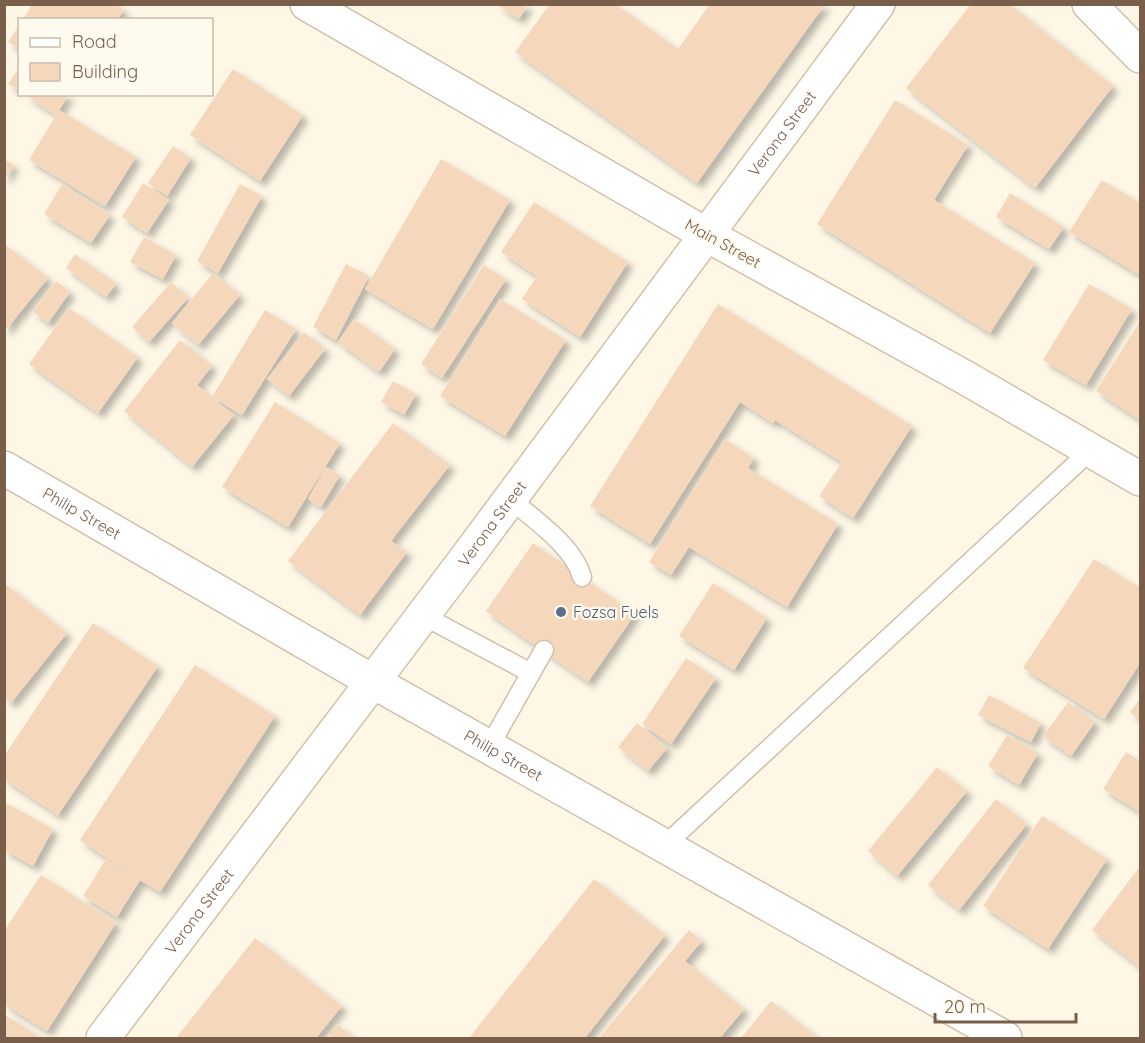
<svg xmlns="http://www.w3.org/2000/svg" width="1145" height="1043" font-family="Quicksand,sans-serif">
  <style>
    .building { fill: #f5d8bc; filter: url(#shadow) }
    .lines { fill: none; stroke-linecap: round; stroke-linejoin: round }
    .lane-casing { stroke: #d0bfab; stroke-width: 21 }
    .street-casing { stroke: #d0bfab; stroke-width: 36 }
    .secondary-casing { stroke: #d4c0a8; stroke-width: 36 }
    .lane { stroke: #fff; stroke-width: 18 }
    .street { stroke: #fff; stroke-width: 33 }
    .secondary { stroke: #fff; stroke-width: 33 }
    .service-dot { fill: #5c6f8a; stroke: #fffaee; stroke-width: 2 }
    .labels { text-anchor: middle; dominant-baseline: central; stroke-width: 4.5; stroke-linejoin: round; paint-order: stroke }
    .street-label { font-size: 16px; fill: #795e49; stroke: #fffaee }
    .service-label { font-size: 16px; fill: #4e5e75; stroke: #fffaee; text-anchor: start }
  </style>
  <defs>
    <filter id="shadow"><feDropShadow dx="5.5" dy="5.5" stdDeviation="3" flood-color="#0004"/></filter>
  </defs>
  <rect width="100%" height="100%" fill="#fef7e6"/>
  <path class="building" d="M32 4H115L124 10 117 20H23Z
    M496 4H528L519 19Z
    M550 4H615L678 49 710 4H825L697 183 515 52Z
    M971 4H1009L1113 86 1035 188 906 88Z
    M20 24V49L8 42Z
    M20 66V91L8 84Z
    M233 69 303 115 260 181 190 135Z
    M24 94H69L59 110 136 157 105 206 29 160 56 115Z
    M895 100 968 145 934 200 1035 263 990 333 817 224Z
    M173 146 191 158 167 196 148 183Z
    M4 159 14 165 4 180Z
    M441 159 510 200 433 329 365 289Z
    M1102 180 1140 203V269L1138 274 1069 232Z
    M143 183 169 200 147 233 122 217Z
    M62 184 110 215 91 243 44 214Z
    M240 184 262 196 218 273 197 261Z
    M1010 193 1064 227 1049 249 996 217Z
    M534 202 628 262 580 337 522 299 537 276 501 252Z
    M144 237 176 255 163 279 130 262Z
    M4 244 48 278 4 332Z
    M75 254 116 284 106 297 66 268Z
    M346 264 369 276 336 340 313 327Z
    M484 265 506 279 442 378 421 364Z
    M213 273 240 295 198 345 172 323Z
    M56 281 70 292 48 323 33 312Z
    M171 282 188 298 149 342 132 327Z
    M1089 284 1132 309 1086 385 1043 360Z
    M500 299 566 340 505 436 440 396Z
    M718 304 912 426 853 518 819 496 842 462 775 420 773 423 740 402 650 544 590 506Z
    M69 308 138 357 98 413 29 364Z
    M265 310 296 329 242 415 212 397Z
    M354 319 395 349 379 372 338 342Z
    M1140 321V420L1096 391Z
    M304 332 325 349 289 396 267 379Z
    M180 340 212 366 197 385 234 415 192 467 124 411Z
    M393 381 416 394 404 415 381 402Z
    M275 402 340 443 288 527 222 487Z
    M393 423 450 465 391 541 407 552 360 615 288 561Z
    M725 439 754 458 748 468 838 524 787 607 689 547 671 575 649 562Z
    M326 467 340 475 321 507 308 499Z
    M533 543 635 614 588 682 486 611Z
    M1094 559 1138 587 1140 583V663L1104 719 1023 668Z
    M4 583 67 633 11 703 4 698Z
    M713 583 767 618 734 670 679 636Z
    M93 623 158 666 58 815 4 779V756Z
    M686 658 716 678 671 744 642 724Z
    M195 665 275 716 160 892 140 880 117 917 83 896 106 859 138 878 80 840Z
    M989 695 1041 723 1031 742 978 715Z
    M1140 699V721L1130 712Z
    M1068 702 1095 722 1071 756 1043 736Z
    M637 723 667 748 648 771 618 747Z
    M1007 735 1038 753 1019 785 988 766Z
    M1126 752 1140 761V812L1103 789Z
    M937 767 967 791 897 876 868 851Z
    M996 799 1027 824 959 910 928 885Z
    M4 802 53 829 33 866 4 850Z
    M1042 816 1107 859 1048 949 983 906Z
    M1140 866V967L1092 930Z
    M41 875 116 923 47 1031 4 1004V931Z
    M594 879 665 935 585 1038H469Z
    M689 930 702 941 685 961 744 1009 720 1038H599Z
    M255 938 342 1006 316 1038H176Z
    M771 1001 818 1038H741Z
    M5 1015 38 1036 36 1038H4Z
    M337 1024 355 1038H326Z"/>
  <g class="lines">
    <defs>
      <path id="lane" d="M509 498C533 519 574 546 582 577
        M422 615 531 673
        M489 747 544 650
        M664 846 1091 450"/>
      <g id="street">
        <path d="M307 4 707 235"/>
        <path d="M1089 4 1140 56"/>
        <path id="s1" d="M4 468 372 681 1005 1038"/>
      </g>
      <g id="secondary">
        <path d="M707 235 966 378 1140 479"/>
        <path id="s2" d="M103 1038 464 561 878 4"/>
      </g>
    </defs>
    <use href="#lane" class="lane-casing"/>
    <use href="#street" class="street-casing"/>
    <use href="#secondary" class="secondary-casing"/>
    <use href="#lane" class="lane"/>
    <use href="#street" class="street"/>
    <use href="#secondary" class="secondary"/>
  </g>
  <circle class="service-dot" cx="561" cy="612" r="6"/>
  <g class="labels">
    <g class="street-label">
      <text stroke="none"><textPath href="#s2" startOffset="1131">Verona Street</textPath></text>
      <text transform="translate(723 243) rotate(29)">Main Street</text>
      <text stroke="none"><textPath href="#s1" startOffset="90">Philip Street</textPath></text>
      <text stroke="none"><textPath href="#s2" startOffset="645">Verona Street</textPath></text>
      <text stroke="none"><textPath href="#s1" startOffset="576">Philip Street</textPath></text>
      <text stroke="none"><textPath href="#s2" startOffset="159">Verona Street</textPath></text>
    </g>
    <g class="service-label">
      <text x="573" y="612">Fozsa Fuels</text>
    </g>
  </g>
  <rect width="1145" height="1043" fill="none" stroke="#795e49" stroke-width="12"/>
  <rect x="18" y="18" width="195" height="78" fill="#fffaee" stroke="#c9bcac" stroke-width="1.5"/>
  <rect x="30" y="38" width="30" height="9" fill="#ffffff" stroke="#c9bcac" stroke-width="1.5"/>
  <text x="72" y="48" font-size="18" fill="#795e49">Road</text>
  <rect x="30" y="63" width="30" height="18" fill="#f5d8bc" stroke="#c9bcac" stroke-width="1.5"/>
  <text x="72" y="78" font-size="18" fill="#795e49">Building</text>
  <path d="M935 1013v9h141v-9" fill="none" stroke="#795e49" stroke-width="3"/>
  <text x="944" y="1013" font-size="18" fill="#795e49" stroke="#fffaee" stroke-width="4.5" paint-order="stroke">20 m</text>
</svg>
